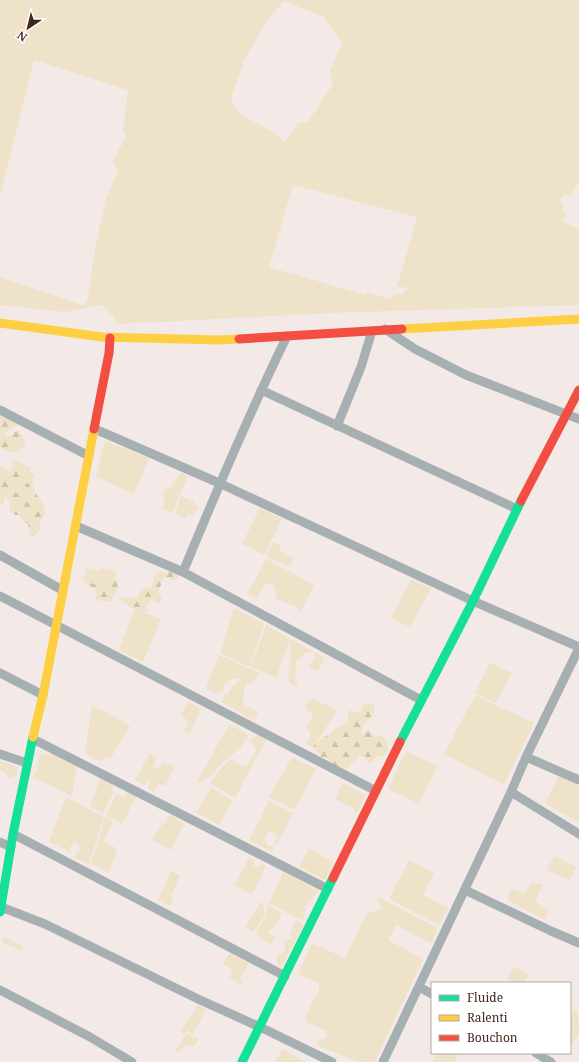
<svg xmlns="http://www.w3.org/2000/svg" width="579" height="1062" font-family="'Noto Serif',serif">
  <style>
    .green { fill: #eee2c9; fill-rule: evenodd }
    .forest { fill: url(#forest-firs) }
    .lines { fill: none; stroke-linecap: round; stroke-linejoin: round }
    .street { stroke: #a6afb1; stroke-width: 9 }
    .fast { stroke: #16e098; stroke-width: 9 }
    .slow { stroke: #ffcf43; stroke-width: 9 }
    .jam { stroke: #f24e42; stroke-width: 9 }
  </style>
  <defs>
    <pattern id="forest-firs" width="22" height="20" patternUnits="userSpaceOnUse"><rect width="22" height="20" fill="#eee2c9"/><path d="M5 1l3.5 6h-7zM16 11l3.5 6h-7z" fill="#cdc2ac"/></pattern>
  </defs>
  <rect width="100%" height="100%" fill="#f3eae7"/>
  <path class="green" d="M0 0H579V182L575 186 571 197 565 194 561 198V202L564 204 562 210 568 214 563 218V222L579 229V305L332 313 119 324 103 305 65 312 0 305V277L82 305 87 302 96 243 106 199 118 171 112 161 126 138 123 129 128 90 34 60 0 197ZM284 1 324 17 342 43 330 71 333 84 308 122 298 123 284 143 275 133 238 113 231 98 246 56 268 19ZM293 185 417 217 397 286 407 288 403 294H395L390 299 368 292 365 295 269 267Z
    M105 441 149 458 134 494 96 477Z
    M14 460 31 468 30 473 35 475 32 483 30 482 26 491 30 500 29 503C23 501 22 495 15 492V483L20 473 14 467 10 472Z
    M181 473 188 476 172 513 162 508 165 499 163 497 165 489 171 487Z
    M181 496 195 502 194 504 199 507 193 516 189 514 185 518 175 514Z
    M260 508 282 519 264 555 242 544Z
    M273 542 281 546 279 550 294 558 290 567 266 556Z
    M266 559 314 585 301 612 297 607 277 599 274 585 265 583 257 598 247 595Z
    M86 568 97 571 102 568 117 572 116 578C111 581 109 584 109 590H106L87 581H84L83 579Z
    M411 580 431 589 410 627 391 618Z
    M234 608 264 623 250 667 220 653Z
    M135 609 161 619 143 662 119 650Z
    M266 625 290 639 276 678 251 667Z
    M291 639 325 658 318 670H314L311 668 310 671 309 666 314 660V653L312 652H306L300 659 296 661 295 681 299 687H298L290 684 288 680 291 649 289 645Z
    M219 655 259 673 254 683 247 684 244 690 243 704 258 712 254 721 222 702 224 695 229 693 232 687 240 679 234 678 225 683 223 691 215 693 206 688Z
    M492 663 512 673 496 703 475 693 488 666Z
    M477 696 534 723 504 785 444 754 472 701Z
    M313 699 337 710 313 748 306 744 311 737 310 733 306 728 313 718 312 714 306 709V705L309 700Z
    M188 701 201 709 189 734 184 731 187 726V720L181 715Z
    M92 706 105 711 130 726 110 759 107 757 102 761 94 759 85 753Z
    M229 724 249 735 240 748 218 767 211 776 196 784Z
    M258 734 267 738 235 798 210 783 223 766 232 759 242 767 247 765 256 751 253 743 247 742Z
    M406 751 438 766 419 804 388 789Z
    M150 753 157 758 153 766 156 769 164 762 175 766 165 786 158 784 154 792 148 788 149 780 144 785 135 780Z
    M40 754C53 754 67 757 78 763L72 796 32 777 36 772Z
    M292 757 316 769 294 810 269 797Z
    M0 761 18 767 16 777 13 776 11 778H7L6 773 0 770Z
    M101 776 114 784 111 790 114 792 103 814 90 806Z
    M558 776 579 786V822L545 804Z
    M343 783 366 795 357 812H355L353 807 349 806 335 799Z
    M211 787 233 801 219 825 196 812Z
    M127 792 136 797 122 824 106 816 116 794 124 798Z
    M66 797 104 817 89 864 74 857 81 848 77 843H73L69 849 72 853 49 842Z
    M269 801 293 813 277 844 274 843 277 839 275 834 270 831C264 835 264 838 267 845L274 847 271 852 249 840Z
    M170 815 184 823 171 850 152 840 163 823H166L167 821 166 819Z
    M105 817 113 821 104 841 117 849 109 873 91 864Z
    M309 849 334 862 325 880 299 867Z
    M554 856 576 867 570 880 547 870Z
    M249 857 255 860 253 865 259 868 261 864 266 866 253 893H248L235 885Z
    M409 860 434 873 423 895 448 908 439 925 389 899Z
    M171 870 180 876 171 896 173 900 171 905 165 904 158 900Z
    M283 872 319 891 306 905 303 921 269 903Z
    M531 883 543 884 535 901 549 911 545 920 507 900 511 889 525 894Z
    M378 897 438 928 431 943 396 925 388 940 423 959 375 1062H358L316 1045 318 1040 326 1038 327 1031 306 1022 305 1017 319 990V983L298 975 312 943 345 958 367 913 381 909Z
    M261 901 263 903 265 915 253 932 245 927Z
    M267 905 282 913 275 926 267 933 276 937 270 944 255 934 267 915Z
    M296 920 304 924 281 967 277 964 276 957 279 954 283 953 285 948 284 940 292 939 290 935Z
    M4 937 23 946 21 950 3 943Z
    M230 953 249 963 240 978 243 981 241 985 229 977 233 970 223 964Z
    M514 967 529 974 525 983H512V982L507 978Z
    M571 1002C579 1007 579 1023 579 1032 578 1037 573 1042 570 1046V1012L575 1010 576 1008 571 1003Z
    M198 1004 206 1009 193 1034 187 1030 184 1034 180 1032Z
    M187 1033 199 1039 193 1047 186 1045 178 1053 175 1051Z
    M282 1049 304 1061V1062H275Z
    M436 1053H459L455 1062H432Z"/>
  <path class="forest" d="M0 412 17 423 18 425 5 433 7 436H12L15 431 18 430 24 440 25 445C15 456 11 453 0 447Z
    M2 467 9 472 14 467 20 473V476L15 483V492C21 495 24 501 29 503L30 500 25 485 30 481C34 485 34 488 36 493 39 501 48 505 44 516 42 519 40 521 39 524L40 529 33 537 30 535 28 523H24L19 515H15L10 512 9 506 11 503 7 498 4 497V503L0 506V468Z
    M170 570 178 574V578L176 580 164 577 161 585 158 590 162 600 160 602 156 603 155 600 152 599 148 605H145L148 610 147 612 143 613 138 609 130 608 128 605 119 599V595L124 598 129 597 137 599C141 590 142 588 151 588L153 585V578L158 572 162 571 167 574Z
    M115 579 118 581C119 589 114 596 111 602L96 600 95 588 91 587 84 581 90 582 106 590H109L110 583Z
    M371 703 374 704C377 720 361 720 361 734L363 735 366 731H370L373 736 376 737 380 735C389 739 391 752 383 757L377 756 371 763 368 762 364 757 359 756 356 761 351 763 350 766 343 772 333 765 330 759 321 757 314 747 315 744 327 735H329L336 728 346 724 349 719 348 712 351 710 358 713 361 712 362 706Z"/>
  <g class="lines">
    <path class="street" d="M385 329 415 349 466 375 579 419
      M261 390 517 509
      M0 410 89 456
      M337 426 361 367 372 331
      M95 429 219 483 473 601 579 647
      M76 526 183 572 421 700
      M0 555 62 590
      M183 572C216 492 249 414 287 336
      M0 596 376 791
      M0 673 43 695
      M33 739 328 889
      M0 754 27 763
      M526 757 579 780
      M511 792 579 834
      M13 834 285 976
      M0 842 11 847
      M465 890 551 931 579 943
      M1 907 45 924 198 999 260 1027 332 1062
      M419 987 432 994
      M0 990 90 1037 132 1062
      M536 1053 551 1062
      M383 1062 511 792 526 757 579 648"/>
    <path class="fast" d="M400 742 473 601 521 501
      M0 912 13 834 33 737
      M242 1062 333 878"/>
    <path class="slow" d="M0 323 102 337 218 340 239 339
      M402 329 579 319
      M33 737 43 695 94 429"/>
    <path class="jam" d="M239 339 402 329
      M94 429 109 353 110 338
      M521 501 579 390
      M333 878 400 742"/>
  </g>
  <rect x="431" y="982" width="140" height="72" fill="#ffffff" stroke="#b5a7a5"/>
  <rect x="439" y="995" width="20" height="6" fill="#16e098" stroke="#b5a7a5"/>
  <text x="467" y="1002" font-size="12" fill="#45241d">Fluide</text>
  <rect x="439" y="1015" width="20" height="6" fill="#ffcf43" stroke="#b5a7a5"/>
  <text x="467" y="1022" font-size="12" fill="#45241d">Ralenti</text>
  <rect x="439" y="1035" width="20" height="6" fill="#f24e42" stroke="#b5a7a5"/>
  <text x="467" y="1042" font-size="12" fill="#45241d">Bouchon</text>
  <g transform="translate(28 28) rotate(215)" stroke="#ffffff" stroke-width="3" paint-order="stroke">
  <path d="M0-3L7 15L0 10L-7 15Z" fill="#45241d"/>
  <text y="-6" font-size="11" font-weight="bold" text-anchor="middle" fill="#45241d">N</text>
  </g>
</svg>
